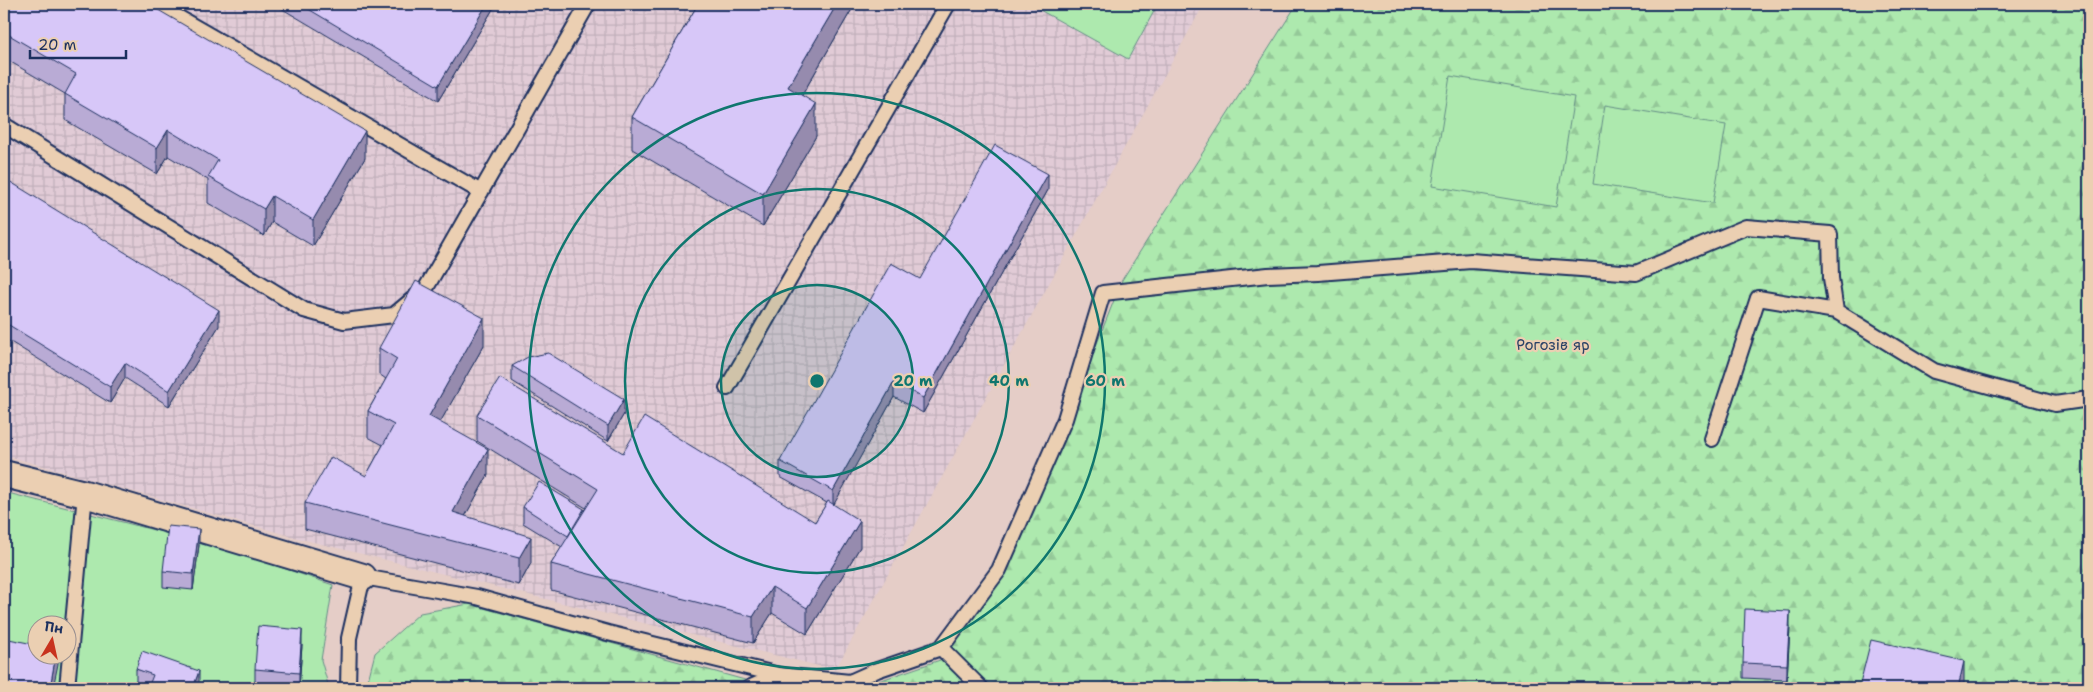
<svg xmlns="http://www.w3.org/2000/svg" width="2093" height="692" font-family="'Shantell Sans',sans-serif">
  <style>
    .industrial { fill: url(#industrial-grid) }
    .forest { fill: url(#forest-firs); stroke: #648c86 }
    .garden { fill: #ade9ae; stroke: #648c86; fill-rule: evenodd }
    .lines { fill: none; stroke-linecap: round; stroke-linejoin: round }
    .service-casing { stroke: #1b2f5e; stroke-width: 18 }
    .minor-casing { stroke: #1b2f5e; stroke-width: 30 }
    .service { stroke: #ebcfb2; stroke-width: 14 }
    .minor { stroke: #ebcfb2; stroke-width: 26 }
    .wall { fill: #b9abd5; stroke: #1b2f5e }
    .shaded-wall { fill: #968bae; stroke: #1b2f5e }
    .building { fill: #d7c7f8; stroke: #1b2f5e }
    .ring { fill: none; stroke: #0f766e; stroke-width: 2.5 }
    .labels { text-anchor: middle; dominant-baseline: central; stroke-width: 4.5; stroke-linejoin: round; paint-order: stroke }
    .park-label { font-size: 15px; fill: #2a4266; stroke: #ebcfb2 }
    .centre { fill: #0f766e; stroke: #ebcfb2; stroke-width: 2.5 }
    .ring-label { font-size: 15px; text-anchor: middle; font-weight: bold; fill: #0f766e; stroke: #ebcfb2; stroke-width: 4.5; stroke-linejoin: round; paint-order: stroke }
  </style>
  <defs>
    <pattern id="industrial-grid" width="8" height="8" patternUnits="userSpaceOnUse" patternTransform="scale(1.25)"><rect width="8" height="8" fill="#e1cbd6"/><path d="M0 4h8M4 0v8" fill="none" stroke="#c0afba"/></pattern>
    <pattern id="forest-firs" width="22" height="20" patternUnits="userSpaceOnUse" patternTransform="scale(1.25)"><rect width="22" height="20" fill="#ade9ae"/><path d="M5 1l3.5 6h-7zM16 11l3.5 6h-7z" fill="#94c898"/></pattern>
  </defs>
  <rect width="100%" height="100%" fill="#e5cdc7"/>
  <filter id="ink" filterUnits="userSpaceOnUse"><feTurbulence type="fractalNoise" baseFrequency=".02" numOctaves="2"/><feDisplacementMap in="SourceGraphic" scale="10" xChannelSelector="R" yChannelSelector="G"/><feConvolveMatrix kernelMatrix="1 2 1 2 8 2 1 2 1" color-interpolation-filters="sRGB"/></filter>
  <g filter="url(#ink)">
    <path class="industrial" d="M4 4H1204L835 670 301 539 4 455Z"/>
    <path class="forest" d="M1297 4H2089V688H858L940 660 1007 571 1122 280Z
      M469 604 774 688H366L375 653 420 613Z"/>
    <path class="garden" d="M1041 4H1158L1128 59 1038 9Z
      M1450 76 1574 97 1556 207 1432 186Z
      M1605 105 1726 125 1713 203 1593 184Z
      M4 492 221 547 333 585 321 660 329 688H4ZM38 624H68V654H38Z"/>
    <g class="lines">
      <defs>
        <path id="service" d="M155 4 481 192
          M4 125 304 310 344 321 394 315 426 288 588 4
          M727 388 948 4
          M1712 439 1758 298 1836 311 1934 371 2055 404 2089 399
          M941 648 981 688
          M67 688 85 494
          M348 688 349 638 363 577 477 597 608 633 779 675 850 682 877 670 941 648 999 570 1065 419 1103 293 1268 275 1318 273 1471 261 1636 273 1746 227 1830 234 1831 278 1836 311
          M749 688 779 675"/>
        <path id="minor" d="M4 474 85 494 363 577"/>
      </defs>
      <use href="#service" class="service-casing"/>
      <use href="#minor" class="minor-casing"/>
      <use href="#service" class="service"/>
      <use href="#minor" class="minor"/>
    </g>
    <path class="wall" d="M4 4 365 158 313 246 272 222 264 236 208 203V180L168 156 157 174 65 120V94L4 58Z
      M274 4H496L438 101Z
      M698 4H855L802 95 816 136 763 226 632 149V117Z
      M4 178 219 326 169 406 125 378 110 403 4 338Z
      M1048 190 923 413 894 397 833 505 860 547 807 634 772 613 753 643 551 590V564L562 547 523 523V507L584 510 586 508 477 441V415L623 453 815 522 827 503 780 477V461L920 279Z
      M484 345 440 422 488 475 465 516 531 563 519 585 305 529V503L366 476 383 445 368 437V411L386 379 379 374V348Z
      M512 366 624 414 608 441 512 381Z
      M199 545 193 590 163 587V571Z
      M1790 626 1787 680 1743 678V663Z
      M302 645 299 688 255 684V669Z
      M136 669 199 688H136Z"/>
    <path class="shaded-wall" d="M487 4H496L438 101V86Z
      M837 4H855L788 119V87Z
      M816 104V136L763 226V194Z
      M168 130V156L157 174V148Z
      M365 131V158L313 246V220Z
      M1048 174V190L923 413V398Z
      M272 196V222L264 236V209Z
      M219 310V326L169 406V391Z
      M484 318V345L429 442V416Z
      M125 363V378L110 403V387Z
      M894 382V397L833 506V491Z
      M624 399V414L608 441V426Z
      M488 449V475L453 538V512Z
      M860 521V547L807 634V608Z
      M199 529V545L193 590V574Z
      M531 537V563L519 585V558Z
      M772 587V613L753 643V617Z
      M1790 611V626L1787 680V665Z
      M302 630V645L299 688V673Z
      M56 654H58V664L53 688H50Z
      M1964 661V683L1963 688H1958Z
      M199 671V688H193Z"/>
    <path class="building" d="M4 4H148L365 131 313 220 272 196 264 209 208 177 218 160 168 130 157 148 65 94 76 74 4 32Z
      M300 4H487L438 86Z
      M698 4H837L788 87 816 104 763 194 632 117Z
      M995 145 1048 174 923 398 894 382 833 491 780 461 891 263 920 279Z
      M4 178 219 310 169 391 125 363 110 387 4 322Z
      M416 281 484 318 429 416 488 449 453 512 531 537 519 558 305 503 331 457 366 476 394 425 368 411 397 359 379 348Z
      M548 353 624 399 608 426 512 366 528 357Z
      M500 378 623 453 644 417 815 522 828 501 860 521 807 608 772 587 753 617 551 564 598 489 477 415Z
      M539 482 584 509 568 536 523 507Z
      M168 526 199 529 193 574 163 571Z
      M1745 609 1790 611 1787 665 1743 663Z
      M258 626 302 630 299 673 255 669Z
      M4 638 38 645V654H56L50 688H4Z
      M1871 640 1964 661 1958 688H1859Z
      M142 651 199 671 193 688H148L153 675 136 669Z"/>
  </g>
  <circle cx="817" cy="381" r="96" fill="#0f766e" fill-opacity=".12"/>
  <g class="ring">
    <circle cx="817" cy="381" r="96"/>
    <circle cx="817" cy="381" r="192"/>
    <circle cx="817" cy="381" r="288"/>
  </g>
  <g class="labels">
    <g class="park-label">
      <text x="1553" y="345">Рогозів яр</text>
    </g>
  </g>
  <circle cx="817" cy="381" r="8" class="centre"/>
  <g class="ring-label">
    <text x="913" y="386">20 m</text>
    <text x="1009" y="386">40 m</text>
    <text x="1105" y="386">60 m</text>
  </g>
  <rect width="2093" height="692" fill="none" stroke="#ebcfb2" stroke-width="20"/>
  <rect x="10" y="10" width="2073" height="672" fill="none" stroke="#1b2f5e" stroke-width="2" filter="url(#ink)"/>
  <g transform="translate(52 640) rotate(9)"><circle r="24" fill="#ebcfb2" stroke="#988f90"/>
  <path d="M0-4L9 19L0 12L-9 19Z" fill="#c8321e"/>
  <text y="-8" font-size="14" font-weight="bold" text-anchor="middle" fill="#1b2f5e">Пн</text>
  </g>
  <path d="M30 50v8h96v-8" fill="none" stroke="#1b2f5e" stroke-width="2.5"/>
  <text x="38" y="50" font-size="15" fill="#1b2f5e" stroke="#ebcfb2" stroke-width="4" paint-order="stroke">20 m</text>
</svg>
